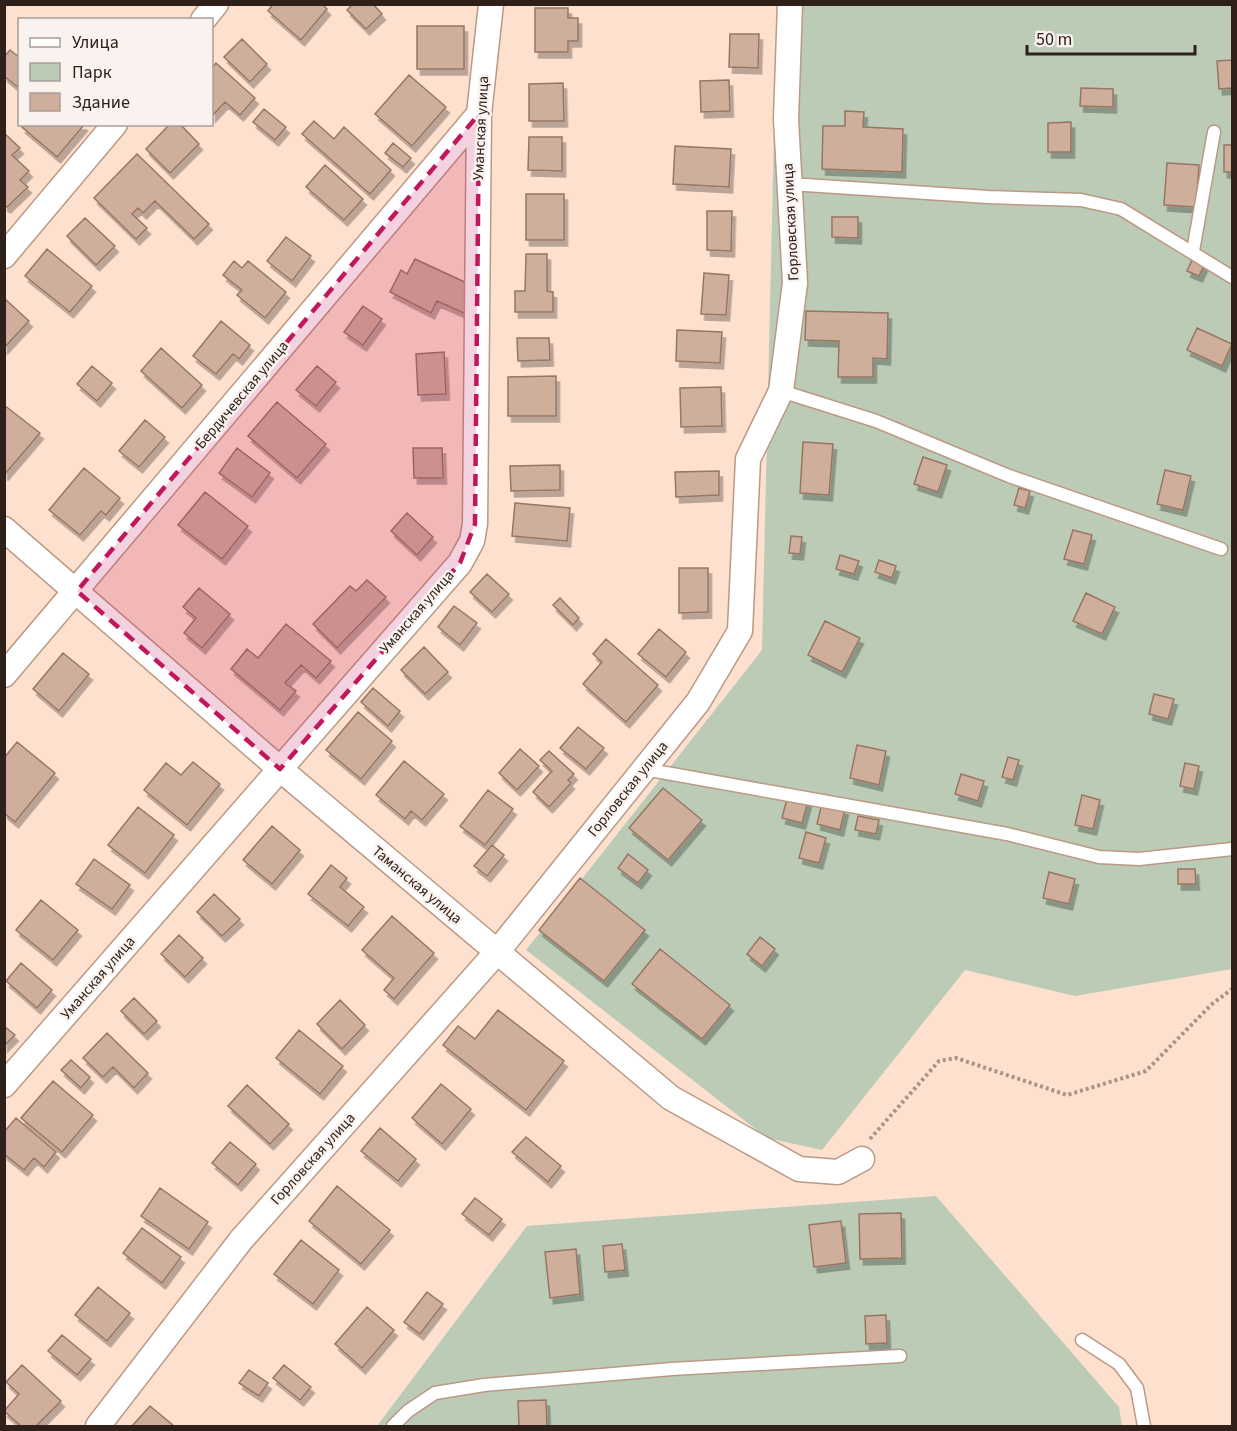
<svg xmlns="http://www.w3.org/2000/svg" width="1237" height="1431" font-family="'Source Sans 3',sans-serif">
  <style>
    .green { fill: #bbcbb5 }
    .building { fill: #cfaf9c; stroke: #977663; stroke-width: 1.5; filter: url(#shadow) }
    .lines { fill: none; stroke-linecap: round; stroke-linejoin: round }
    .service-casing { stroke: #bb9985; stroke-width: 15 }
    .minor-casing { stroke: #bb9985; stroke-width: 27 }
    .path { stroke: #aa9285; stroke-width: 4; stroke-dasharray: 3 3; stroke-linecap: butt }
    .service { stroke: #fff; stroke-width: 12 }
    .minor { stroke: #fff; stroke-width: 24 }
    .marked { fill: #c2185b; fill-opacity: 0.2; stroke: #c2185b; stroke-width: 4.5; stroke-dasharray: 12 8; stroke-linejoin: round }
    .labels { text-anchor: middle; dominant-baseline: central; stroke-width: 5; stroke-linejoin: round; paint-order: stroke }
    .street-label { font-size: 15px; fill: #2f2119; stroke: #faf2ee }
  </style>
  <defs>
    <filter id="shadow"><feDropShadow dx="3.5" dy="6" stdDeviation="0" flood-color="#0004"/></filter>
  </defs>
  <rect width="100%" height="100%" fill="#fee0cf"/>
  <path class="green" d="M777 5H1232V969L1075 996 965 970 822 1150 767 1138 526 950 762 650Z
    M936 1196 1119 1407 1122 1426H377L527 1226Z"/>
  <path class="building" d="M273 4H322L327 9 301 40 268 11Z
    M353 4H373L382 14 366 29 347 10Z
    M535 8H568V18H578V41H568V52H535Z
    M417 26H464V69H417Z
    M730 34H759L758 68 729 67Z
    M242 39 267 64 250 82 224 57Z
    M10 50 20 58V89L4 76V57Z
    M1232 60V88L1219 89 1217 61Z
    M216 63 255 98 240 115 225 102 212 116V68Z
    M409 75 446 107 412 146 375 114Z
    M729 80 730 111 701 112 700 81Z
    M563 83 564 121H529V84Z
    M1081 88 1113 89V107L1080 106Z
    M264 109 286 127 275 140 253 122Z
    M845 111 864 112 863 127 903 129 902 172 822 169 823 126H845Z
    M314 121 334 139 344 127 391 170 370 194 302 134Z
    M1071 122V152H1048V123Z
    M24 124H83L84 125 57 157 22 127Z
    M170 124H180L199 144 170 173 146 149Z
    M4 133 20 148 12 155 29 171 20 180 28 187 7 207 4 205Z
    M529 137H562V171L528 170Z
    M393 143 411 158 403 167 385 153Z
    M1224 145H1232V172H1224Z
    M675 146 731 149 729 187 673 184Z
    M137 154 209 224 194 239 155 201 143 213 138 208 132 214 147 228 136 239 94 198Z
    M1167 163 1199 165 1196 207 1164 205Z
    M325 165 363 199 344 220 306 187Z
    M526 194H564V240H526Z
    M707 211H732L731 251 707 250Z
    M832 217H858V238L832 237Z
    M85 218 115 246 96 265 67 236Z
    M286 237 311 256 292 281 267 261Z
    M47 249 92 286 70 312 25 276Z
    M526 254H547V291L553 292V312H515V291H525Z
    M1194 256 1206 261 1199 276 1187 271Z
    M415 259 469 284 466 314 437 301 431 313 390 292 401 270 407 274Z
    M234 261 242 268 248 261 286 292 265 318 237 295 242 290 223 275Z
    M704 273 729 275 726 315 701 314Z
    M5 299 29 321 4 348V299Z
    M363 306 382 319 363 345 344 332Z
    M806 311 888 313 887 359 873 358V377H838L839 341 805 340Z
    M221 321 250 345 239 359 233 354 216 374 193 356Z
    M1197 328 1232 344 1222 366 1187 350Z
    M677 330 722 332 720 363 676 361Z
    M517 338H549L550 360 518 361Z
    M161 348 202 385 182 408 141 371Z
    M444 352 446 394 418 395 416 354Z
    M92 366 112 383 97 401 77 384Z
    M317 366 336 382 316 406 296 390Z
    M556 376V416H508V377Z
    M721 387 722 426 681 427 680 388Z
    M277 402 326 444 297 478 248 436Z
    M4 405 40 433 5 474H4Z
    M145 420 165 437 139 467 119 451Z
    M803 442 833 444 829 495 800 493Z
    M237 448 270 473 252 497 219 473Z
    M413 448H442L443 478H414Z
    M923 457 947 465 938 492 914 484Z
    M560 465V490L511 491 510 466Z
    M84 468 120 498 106 515 101 511 80 535 49 510Z
    M1165 470 1191 476 1183 510 1157 504Z
    M719 471V495L676 497 675 472Z
    M1019 488 1030 491 1025 508 1014 505Z
    M205 492 248 526 222 559 178 525Z
    M515 503 570 508 567 541 512 536Z
    M407 513 433 537 417 555 391 531Z
    M1073 530 1092 535 1084 564 1064 559Z
    M791 536 802 537 800 554 789 553Z
    M840 555 859 561 854 574 836 569Z
    M879 560 896 566 892 578 875 572Z
    M679 568H708V612L679 613Z
    M487 574 509 594 492 612 470 592Z
    M367 580 386 597 337 648 313 624 350 586 356 591Z
    M199 588 230 614 202 648 184 633 196 618 183 607Z
    M1086 593 1115 607 1102 634 1073 621Z
    M560 598 579 618 573 625 553 605Z
    M454 606 477 623 460 645 438 627Z
    M825 621 860 638 842 672 808 655Z
    M286 624 331 661 316 678 301 665 285 683 296 691 280 710 231 669 247 649 258 658Z
    M659 629 686 652 666 677 638 654Z
    M606 639 658 685 626 722 583 684 602 662 593 654Z
    M424 647 448 672 425 694 401 670Z
    M63 653 89 674 59 711 33 689Z
    M373 688 400 711 388 726 361 702Z
    M1154 694 1174 699 1168 719 1149 714Z
    M358 712 392 741 361 779 326 750Z
    M578 727 604 748 586 769 560 748Z
    M17 742 55 773 15 822 4 813V758Z
    M857 745 886 751 879 785 850 778Z
    M520 749 539 766 517 790 499 773Z
    M549 751 574 774 568 780 571 783 549 807 533 792 552 771 540 760Z
    M1008 757 1019 760 1013 780 1002 777Z
    M404 761 444 794 422 820 411 811 405 819 376 795Z
    M193 762 220 784 187 825 144 790 166 763 181 775Z
    M1185 763 1199 766 1194 789 1180 786Z
    M961 774 984 781 978 801 955 794Z
    M663 788 702 820 668 860 629 828Z
    M488 790 513 809 485 845 460 826Z
    M788 795 808 801 802 823 782 818Z
    M1082 795 1100 800 1093 829 1075 825Z
    M822 803 845 809 840 830 817 824Z
    M138 807 174 835 145 873 108 845Z
    M858 816 879 820 876 834 855 830Z
    M272 826 300 850 272 884 243 860Z
    M806 832 826 838 819 863 799 858Z
    M492 845 504 855 487 876 474 866Z
    M628 854 648 870 638 883 618 868Z
    M94 859 130 885 112 909 76 884Z
    M331 865 347 878 340 887 364 907 348 926 308 894Z
    M1178 869H1195L1196 884H1178Z
    M1049 872 1075 879 1069 904 1043 898Z
    M580 878 645 930 604 981 539 930Z
    M214 894 240 919 222 936 197 912Z
    M41 900 78 930 53 960 16 930Z
    M392 916 434 953 394 999 384 990 394 978 362 950Z
    M179 935 203 958 185 977 161 954Z
    M760 937 775 949 762 966 747 954Z
    M660 949 730 1005 702 1039 632 984Z
    M21 963 52 990 37 1008 6 981Z
    M134 998 157 1021 144 1034 121 1011Z
    M340 1000 365 1025 342 1049 317 1024Z
    M498 1010 564 1061 526 1110 443 1045 458 1026 475 1039Z
    M4 1026 15 1035 4 1046Z
    M299 1030 343 1066 320 1094 276 1058Z
    M107 1033 148 1073 134 1088 113 1067 103 1077 83 1058Z
    M71 1060 90 1077 81 1088 61 1070Z
    M53 1081 93 1115 62 1152 21 1118Z
    M441 1084 471 1109 442 1144 412 1118Z
    M247 1085 289 1124 270 1144 228 1106Z
    M16 1118 56 1152 44 1167 34 1158 24 1170 4 1154V1132Z
    M380 1128 416 1159 398 1181 361 1151Z
    M526 1137 561 1166 548 1182 512 1152Z
    M230 1142 256 1164 238 1185 212 1163Z
    M337 1186 390 1230 361 1264 309 1221Z
    M160 1188 208 1222 189 1249 141 1216Z
    M475 1198 502 1219 489 1235 462 1214Z
    M901 1213 902 1258 860 1259 859 1214Z
    M841 1221 846 1263 814 1267 809 1225Z
    M142 1228 181 1257 162 1283 123 1253Z
    M301 1240 339 1270 313 1304 274 1274Z
    M622 1244 625 1270 605 1272 603 1246Z
    M576 1249 580 1294 550 1298 545 1252Z
    M98 1287 130 1313 107 1341 75 1315Z
    M427 1292 443 1304 420 1334 404 1322Z
    M367 1307 394 1330 362 1368 335 1344Z
    M886 1315 887 1343 866 1344 865 1316Z
    M62 1335 91 1359 77 1375 48 1351Z
    M22 1365 61 1401 36 1426H21L4 1411 19 1394 6 1382Z
    M284 1365 311 1387 300 1400 273 1378Z
    M249 1370 268 1383 259 1396 239 1383Z
    M546 1400 547 1426H519L518 1401Z
    M150 1406 174 1426H132Z"/>
  <g class="lines">
    <defs>
      <path id="service" d="M790 184 988 197 1081 200 1121 209 1232 277
        M1193 251 1214 132
        M781 391 876 421 1009 476 1221 549
        M644 769 1007 834 1099 857 1139 859 1232 849
        M1082 1340 1119 1364 1137 1388 1144 1426
        M393 1426 408 1411 435 1393 484 1385 672 1369 900 1356"/>
      <path id="minor" d="M203 20 216 4
        M4 256 115 124
        M4 529 280 769 671 1098 799 1169 838 1172 862 1159
        M4 675 479 114
        M4 1085 460 563 472 541 475 524 479 114 491 4
        M98 1426 241 1240 497 952 698 702 740 631 748 459 781 391 795 283 786 119 790 4"/>
    </defs>
    <use href="#service" class="service-casing"/>
    <use href="#minor" class="minor-casing"/>
    <path class="path" d="M870 1139 939 1061 956 1058 1067 1095 1146 1071 1212 1004 1232 989"/>
    <use href="#service" class="service"/>
    <use href="#minor" class="minor"/>
  </g>
  <path class="marked" d="M479 114 475 524 460 563 280 769 77 591Z"/>
  <g class="labels">
    <g class="street-label">
      <text transform="translate(481 128) rotate(-87)">Уманская улица</text>
      <text transform="translate(791 222) rotate(-93)">Горловская улица</text>
      <text transform="translate(242 395) rotate(-50)">Бердичевская улица</text>
      <text transform="translate(417 612) rotate(-49)">Уманская улица</text>
      <text transform="translate(628 789) rotate(-51)">Горловская улица</text>
      <text transform="translate(417 885) rotate(40)">Таманская улица</text>
      <text transform="translate(98 978) rotate(-49)">Уманская улица</text>
      <text transform="translate(313 1159) rotate(-48)">Горловская улица</text>
    </g>
  </g>
  <rect width="1237" height="1431" fill="none" stroke="#2f2119" stroke-width="12"/>
  <rect x="18" y="18" width="195" height="108" fill="#faf2ee" stroke="#a99e99" stroke-width="1.5"/>
  <rect x="30" y="38" width="30" height="9" fill="#ffffff" stroke="#a99e99" stroke-width="1.5"/>
  <text x="72" y="48" font-size="18" fill="#2f2119">Улица</text>
  <rect x="30" y="63" width="30" height="18" fill="#bbcbb5" stroke="#a99e99" stroke-width="1.5"/>
  <text x="72" y="78" font-size="18" fill="#2f2119">Парк</text>
  <rect x="30" y="93" width="30" height="18" fill="#cfaf9c" stroke="#a99e99" stroke-width="1.5"/>
  <text x="72" y="108" font-size="18" fill="#2f2119">Здание</text>
  <path d="M1027 45v9h168v-9" fill="none" stroke="#2f2119" stroke-width="3"/>
  <text x="1036" y="45" font-size="18" fill="#2f2119" stroke="#faf2ee" stroke-width="4.5" paint-order="stroke">50 m</text>
</svg>
